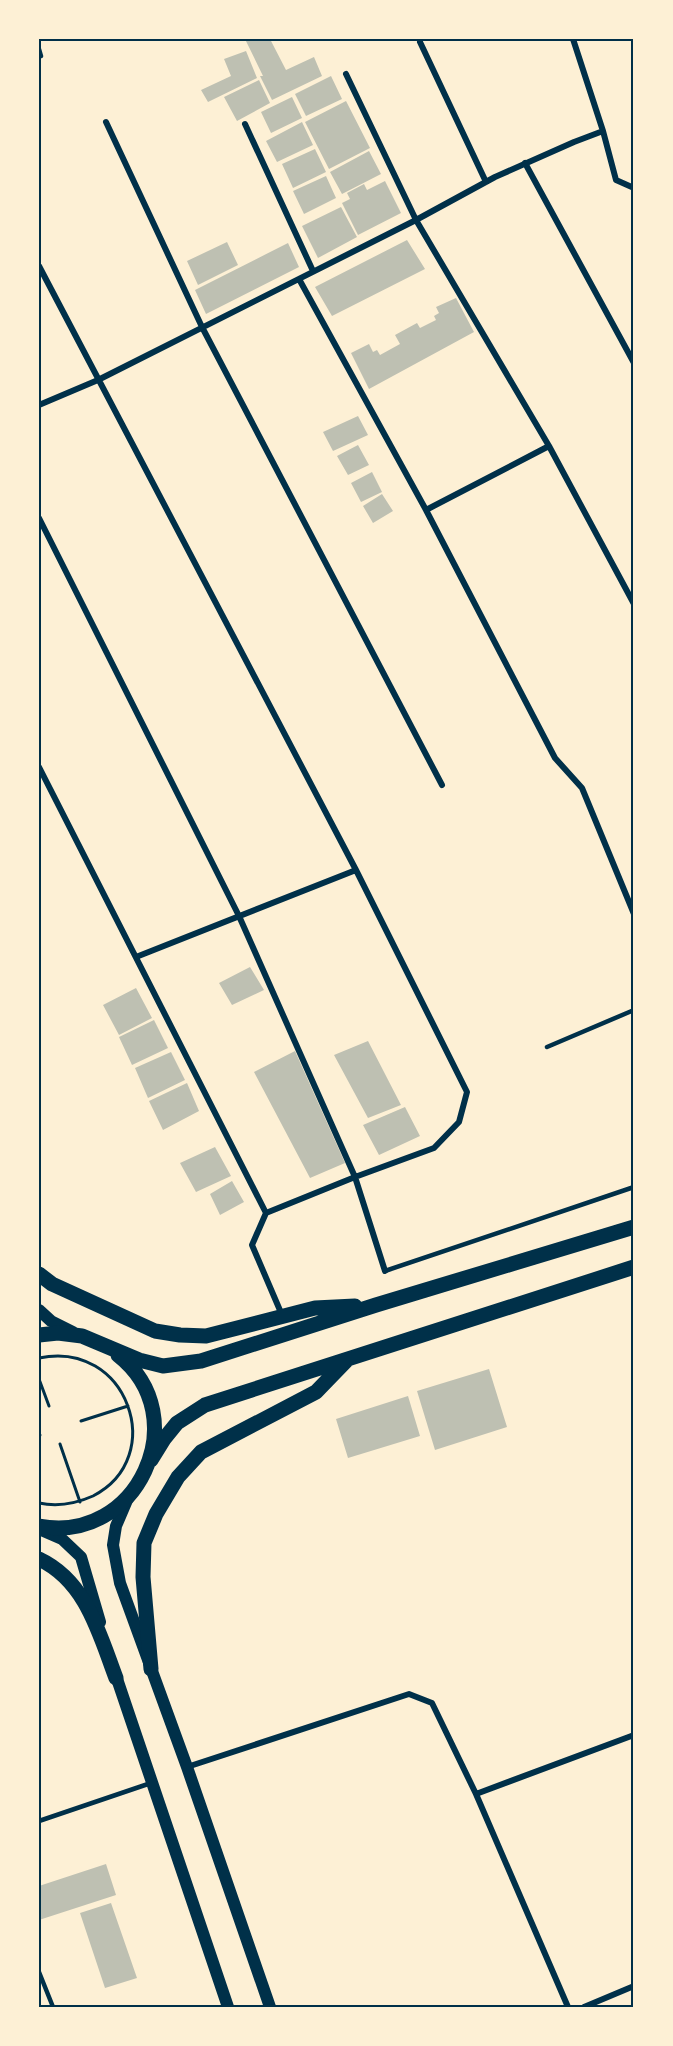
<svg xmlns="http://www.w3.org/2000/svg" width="673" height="2046" font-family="Quicksand,sans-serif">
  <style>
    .building { fill: #bec0b2 }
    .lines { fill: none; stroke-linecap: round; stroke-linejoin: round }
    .path { stroke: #003049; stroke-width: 3 }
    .service { stroke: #003049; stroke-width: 4.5 }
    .minor { stroke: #003049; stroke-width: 6 }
    .secondary { stroke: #003049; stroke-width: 12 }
    .primary { stroke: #003049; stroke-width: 15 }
    .neatline { fill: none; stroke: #003049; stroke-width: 2 }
  </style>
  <rect width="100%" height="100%" fill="#fdf0d5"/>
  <path class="building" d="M245 39H270L286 70 314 57 322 76 272 100 260 76H263Z
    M246 51 257 78 208 102 201 90 231 76 224 59Z
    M331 76 342 99 306 116 295 94Z
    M259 80 270 103 237 121 224 97Z
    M292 97 302 118 271 133 261 112Z
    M346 101 370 148 329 169 305 122Z
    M302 122 313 145 277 162 266 141Z
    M315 149 326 172 293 188 282 164Z
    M369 151 381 174 342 194 330 172Z
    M326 176 336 198 304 214 293 191Z
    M385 181 401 213 358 235 342 203 350 199 347 193 364 184 367 190Z
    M341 207 357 237 318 258 302 226Z
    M407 240 425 269 332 316 315 287Z
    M227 242 238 265 198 285 187 261Z
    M288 243 299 267 206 314 195 290Z
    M456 298 474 332 369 389 351 353 369 344 373 352 377 350 380 355 400 344 395 335 417 323 420 328 436 320 434 316 439 313 436 307Z
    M358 416 368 435 333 451 323 432Z
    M358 445 369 465 348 475 337 456Z
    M372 472 382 492 361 502 351 483Z
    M382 494 393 511 373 523 363 506Z
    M250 967 264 990 232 1005 219 983Z
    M136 988 152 1018 119 1035 103 1005Z
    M154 1020 168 1048 132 1065 119 1037Z
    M368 1041 401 1105 368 1118 334 1055Z
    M295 1051 345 1163 310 1178 254 1072Z
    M171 1052 185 1080 148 1098 135 1068Z
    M187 1083 199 1111 163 1130 149 1101Z
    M405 1107 420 1136 379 1155 363 1125Z
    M215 1147 231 1176 196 1192 180 1163Z
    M232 1181 244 1202 220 1215 210 1194Z
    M489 1369 507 1427 435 1450 417 1391Z
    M408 1396 420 1436 348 1458 336 1419Z
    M106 1864 116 1895 39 1920V1886Z
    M111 1903 137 1978 105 1988 80 1913Z"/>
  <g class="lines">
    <path class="path" d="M39 1358C127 1339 169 1457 93 1496 75 1504 58 1507 39 1503
      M39 1379 49 1406
      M81 1421 128 1406
      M39 1435H40
      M60 1444 80 1502"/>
    <path class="service" d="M39 49 41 56
      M547 1047 634 1010
      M385 1271 634 1187
      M39 1821 151 1783
      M39 1972 53 2007"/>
    <path class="minor" d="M573 39 603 131 616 180 634 188
      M420 42 486 182
      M346 74 416 220 549 446 634 604
      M106 122 202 327 442 785
      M245 124 313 271
      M525 163 634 363
      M39 266 356 870 467 1092 459 1122 434 1148 355 1177 266 1213 252 1245 282 1315
      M299 279 426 510 555 758 582 788 634 914
      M39 405 98 380 416 220 495 177 574 142 603 131
      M426 510 549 446
      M39 518 239 916 355 1177 385 1271
      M39 767 266 1213
      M136 957 356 870
      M187 1767 409 1694 432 1703 476 1794 568 2007
      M476 1794 634 1735
      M584 2007 634 1986"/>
    <path class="secondary" d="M39 1310 51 1321 73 1332
      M128 1498 116 1526 113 1545 120 1583 187 1767 270 2007
      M39 1529 62 1539 81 1557 100 1622
      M114 1670 228 2007"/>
    <path class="primary" d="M39 1274 52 1284 155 1331 180 1335 206 1336 315 1308 355 1306
      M39 1335 58 1333 82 1336 139 1360 163 1366 201 1361 376 1305 634 1227
      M151 1460 164 1439 177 1423 205 1405 634 1267
      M39 1526C137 1545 197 1417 118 1355
      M39 1559C86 1581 99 1633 116 1678
      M151 1669 143 1577 144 1543 156 1514 178 1477 201 1452 316 1392 346 1361"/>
  </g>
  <rect width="673" height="2046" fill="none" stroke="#fdf0d5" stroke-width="81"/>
  <rect x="40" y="40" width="592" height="1966" class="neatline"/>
</svg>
